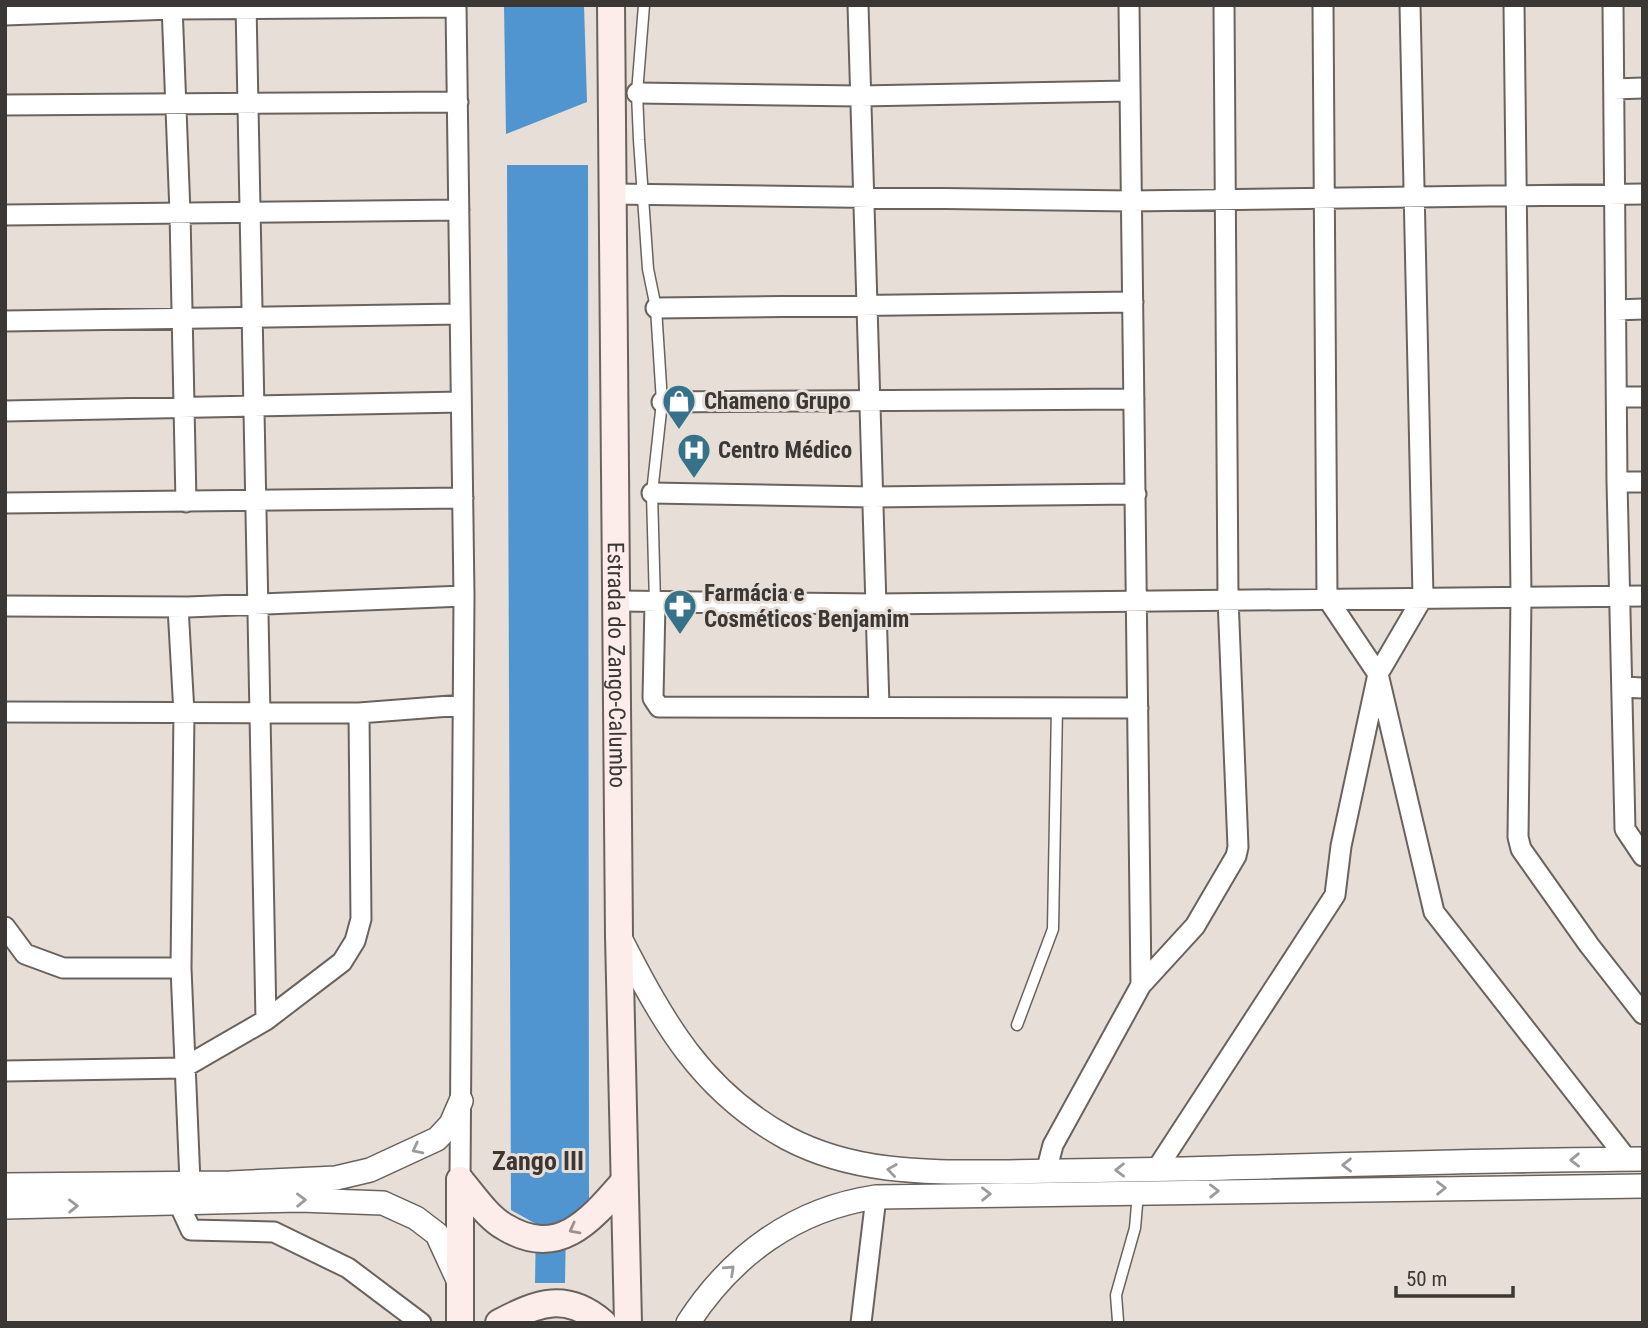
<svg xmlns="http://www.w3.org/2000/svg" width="1648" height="1328" font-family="'Roboto Condensed',sans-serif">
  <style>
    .water { fill: #5095d0 }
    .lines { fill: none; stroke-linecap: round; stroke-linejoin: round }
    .service-casing { stroke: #6a635d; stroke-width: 13 }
    .minor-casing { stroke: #6a635d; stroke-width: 23 }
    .tertiary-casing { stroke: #6a635d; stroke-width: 26 }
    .secondary-casing { stroke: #6a635d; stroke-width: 30 }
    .service { stroke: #fff; stroke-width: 10 }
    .minor { stroke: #fff; stroke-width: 19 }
    .tertiary { stroke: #fff; stroke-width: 23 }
    .secondary { stroke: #fcecea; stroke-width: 26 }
    .oneway { stroke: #9c9b9a }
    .oneway2 { stroke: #9b928f }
    .labels { text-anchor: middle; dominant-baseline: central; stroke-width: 6; stroke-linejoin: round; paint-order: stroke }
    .poi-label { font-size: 23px; font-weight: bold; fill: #3a3734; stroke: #e7ded8; text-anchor: start }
    .street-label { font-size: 23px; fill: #3a3734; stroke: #e7ded8 }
    .quarter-label { font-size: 26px; font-weight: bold; fill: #3d3531; stroke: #e7ded8 }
  </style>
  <rect width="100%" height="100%" fill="#e7ded8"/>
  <path class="water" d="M504 5H584L587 102 506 134Z
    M507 165H588L589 1209 566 1225 565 1283H535L536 1224 511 1210Z"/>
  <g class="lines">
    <defs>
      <path id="service" d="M644 5 637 93 639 140 648 269 656 308 662 402 652 493 655 603
        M1017 1025 1053 929 1057 707
        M1118 1321 1116 1295 1135 1228 1138 1193"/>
      <path id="minor" d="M172 5 180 213 186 502
        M246 5 266 1020
        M456 5 464 596 460 1180
        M858 5 879 707
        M1129 5 1141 985
        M1410 5 1423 597 1378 674 1434 912 1627 1159
        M1514 5 1521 596 1518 837 1521 849 1589 945 1643 1014
        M1613 5 1617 482 1625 829 1643 856
        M5 15 172 9 456 7
        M1614 89 1643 88
        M637 93 860 96 1130 91
        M5 105 458 102
        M612 194 1131 201 1643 194
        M5 215 459 210
        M656 308 1133 302
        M1616 310 1643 309
        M5 321 460 314
        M1617 397H1643
        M662 402 1134 399
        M5 411 461 402
        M1617 482H1643
        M652 493 872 497 1136 494
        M5 503 463 498
        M618 601 876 604 1643 596
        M655 603 653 698 659 707 1138 708
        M5 606 188 607 464 596
        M178 607 184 713 181 968 190 1182
        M1622 687 1643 688
        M5 712 359 713 463 705
        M5 927 25 954 63 968H181
        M5 1071 183 1068 266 1020 342 962 355 941 361 919 359 713
        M1156 1170 1335 895 1341 846 1378 674 1327 598 1323 5
        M1046 1172 1053 1145 1141 985 1195 926 1236 856 1238 847 1228 598 1224 5
        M179 1204 191 1230 274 1232 348 1268 421 1323
        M861 1323 876 1197"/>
      <path id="tertiary" d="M620 938C663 1022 701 1091 787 1138 857 1175 932 1172 1008 1172 1067 1171 1125 1170 1184 1169 1337 1165 1490 1160 1643 1159
        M5 1185 230 1183 336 1178 370 1170 437 1139 451 1124 461 1101
        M5 1207 300 1200 383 1203 416 1218 437 1234 459 1282
        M688 1323C732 1255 795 1209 876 1197L1643 1186"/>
      <g id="secondary">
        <path id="s1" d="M611 5 619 936 628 1323"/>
        <path d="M460 1180C473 1195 487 1217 505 1227 558 1259 590 1221 623 1183"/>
        <path d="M460 1180V1323"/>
        <path d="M499 1323C538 1302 567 1292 603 1323"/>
      </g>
    </defs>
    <use href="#service" class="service-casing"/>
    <use href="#minor" class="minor-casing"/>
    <use href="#tertiary" class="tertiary-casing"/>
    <use href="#secondary" class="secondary-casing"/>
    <use href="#service" class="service"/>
    <use href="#minor" class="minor"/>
    <use href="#tertiary" class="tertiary"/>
    <use href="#secondary" class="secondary"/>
  </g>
  <defs><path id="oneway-chevron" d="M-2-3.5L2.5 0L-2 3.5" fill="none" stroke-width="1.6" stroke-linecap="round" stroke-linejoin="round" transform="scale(1.75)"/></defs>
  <g class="oneway">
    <use href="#oneway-chevron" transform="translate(417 1149) rotate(153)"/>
    <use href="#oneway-chevron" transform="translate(1575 1160) rotate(179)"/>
    <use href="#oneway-chevron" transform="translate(1347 1165) rotate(179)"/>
    <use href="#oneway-chevron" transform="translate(892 1170) rotate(-172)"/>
    <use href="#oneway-chevron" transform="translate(1120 1170) rotate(179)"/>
    <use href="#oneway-chevron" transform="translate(1441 1188) rotate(-1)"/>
    <use href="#oneway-chevron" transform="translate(1214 1191) rotate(-1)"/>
    <use href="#oneway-chevron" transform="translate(986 1194) rotate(-1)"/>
    <use href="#oneway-chevron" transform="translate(301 1200) rotate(-1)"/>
    <use href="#oneway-chevron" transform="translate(73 1206) rotate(-1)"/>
    <use href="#oneway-chevron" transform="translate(730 1270) rotate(-43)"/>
  </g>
  <use class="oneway2" href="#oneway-chevron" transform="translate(574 1229) rotate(152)"/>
  <defs>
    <symbol id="shop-pin" viewBox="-11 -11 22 30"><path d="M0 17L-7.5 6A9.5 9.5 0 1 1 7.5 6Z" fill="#367289" stroke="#e7ded8"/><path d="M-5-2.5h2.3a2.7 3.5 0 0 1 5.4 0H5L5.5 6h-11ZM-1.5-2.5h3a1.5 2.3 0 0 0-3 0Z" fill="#fff"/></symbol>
    <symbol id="hospital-pin" viewBox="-11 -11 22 30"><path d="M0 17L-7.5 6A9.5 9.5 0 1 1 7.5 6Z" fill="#367289" stroke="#e7ded8"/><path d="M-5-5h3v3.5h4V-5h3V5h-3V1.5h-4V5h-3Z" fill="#fff"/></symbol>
    <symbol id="pharmacy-pin" viewBox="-11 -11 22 30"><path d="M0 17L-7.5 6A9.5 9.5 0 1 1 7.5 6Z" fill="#367289" stroke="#e7ded8"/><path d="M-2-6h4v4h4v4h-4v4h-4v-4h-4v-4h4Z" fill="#fff"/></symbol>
  </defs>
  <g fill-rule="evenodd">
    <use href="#shop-pin" x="660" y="382" width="38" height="52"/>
    <use href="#hospital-pin" x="675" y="431" width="38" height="52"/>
    <use href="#pharmacy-pin" x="661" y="587" width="38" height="52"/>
  </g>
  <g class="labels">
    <g class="poi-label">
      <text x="704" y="401">Chameno Grupo</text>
      <text x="718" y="450">Centro Médico</text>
      <text x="704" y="593">Farmácia e<tspan x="704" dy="26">Cosméticos Benjamim</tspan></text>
    </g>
    <g class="street-label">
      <text stroke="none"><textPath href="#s1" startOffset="660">Estrada do Zango-Calumbo</textPath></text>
    </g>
    <g class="quarter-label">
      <text x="538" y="1161">Zango III</text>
    </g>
  </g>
  <rect width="1648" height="1328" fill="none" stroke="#3a3734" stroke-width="14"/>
  <path d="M1396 1286v10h117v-10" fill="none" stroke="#3a3734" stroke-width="3.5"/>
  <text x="1406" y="1286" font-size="21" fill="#3a3734" stroke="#e7ded8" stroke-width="5" paint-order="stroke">50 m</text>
</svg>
